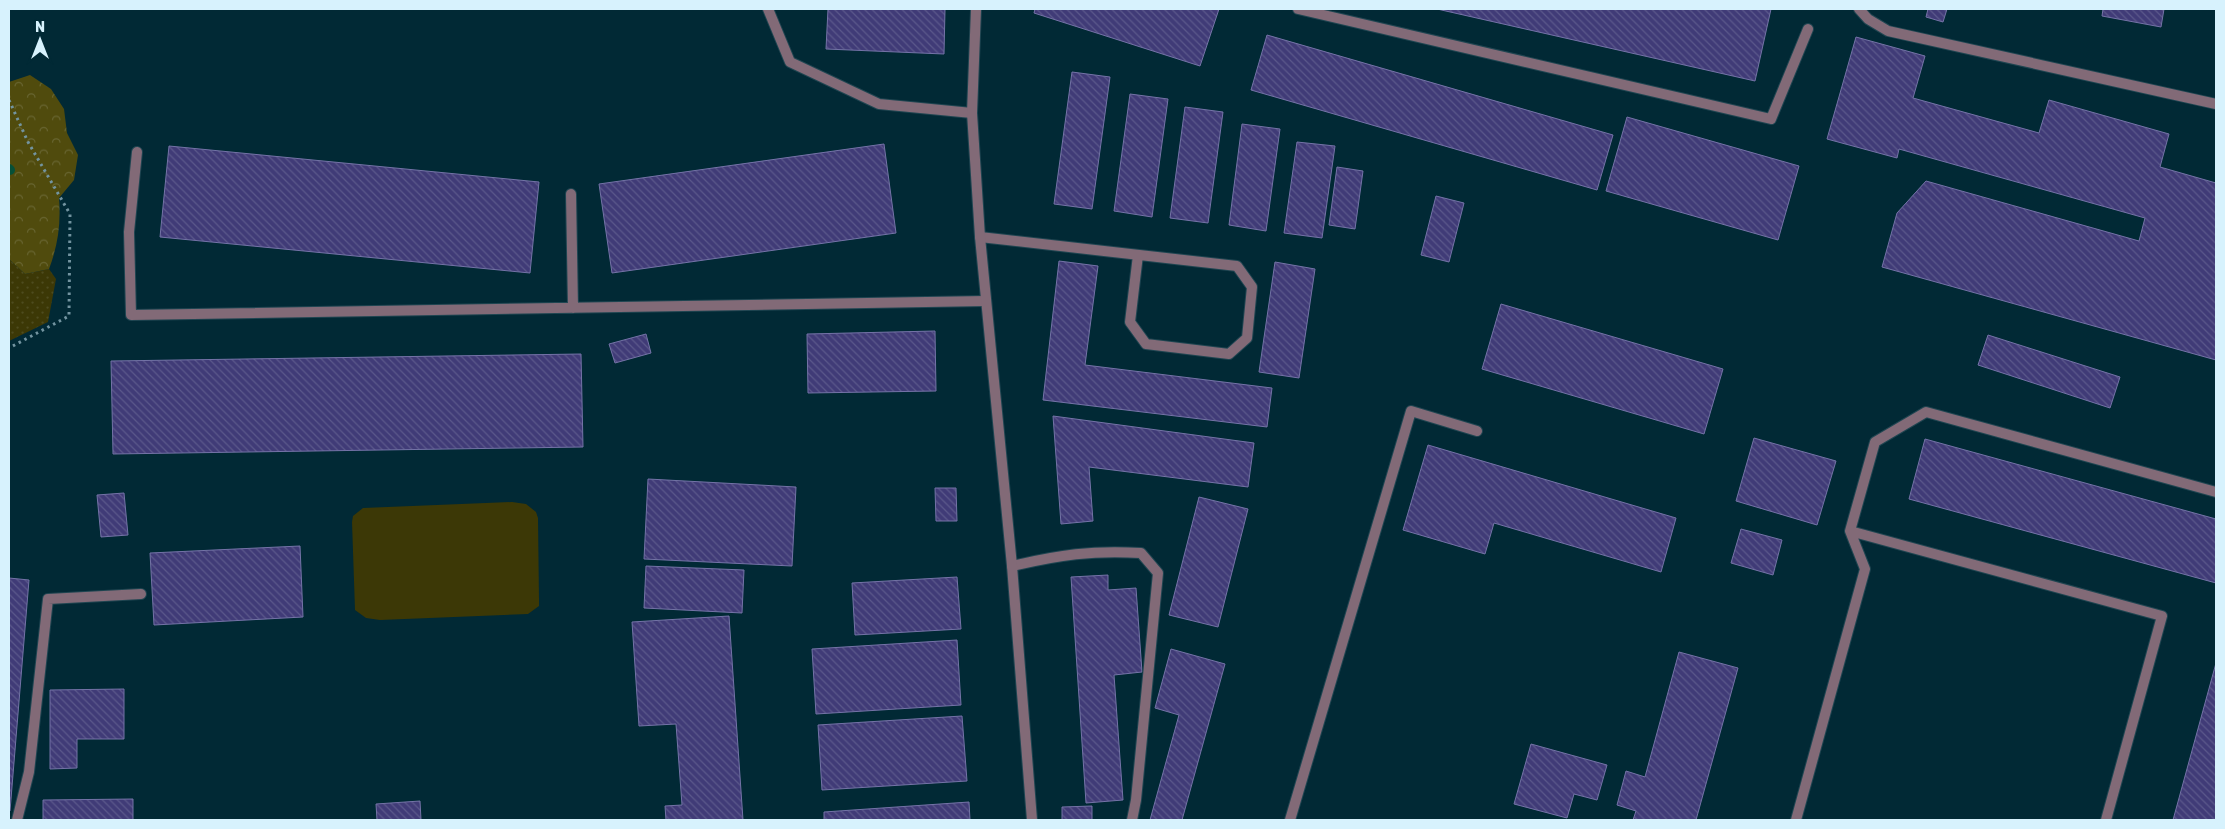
<svg xmlns="http://www.w3.org/2000/svg" width="2225" height="829" font-family="Rubik,sans-serif">
  <style>
    .grass { fill: url(#grass-dots) }
    .forest { fill: url(#forest-crowns) }
    .pitch { fill: #3c3806 }
    .lines { fill: none; stroke-linecap: round; stroke-linejoin: round }
    .stream { stroke: #065038; stroke-width: 10 }
    .building { fill: url(#building-back-hatch); stroke: #7473a7 }
    .lane-casing { stroke: #1f4551; stroke-width: 12 }
    .street-casing { stroke: #1f4551; stroke-width: 12 }
    .path { stroke: #7394a0; stroke-width: 3; stroke-dasharray: 2.5 4; stroke-linecap: butt }
    .lane { stroke: #826a77; stroke-width: 10 }
    .street { stroke: #826a77; stroke-width: 10 }
  </style>
  <defs>
    <pattern id="grass-dots" width="8" height="8" patternUnits="userSpaceOnUse" patternTransform="scale(1.25)"><rect width="8" height="8" fill="#3c3806"/><path d="M2 2h.1M6 6h.1" fill="none" stroke="#4e4c1f" stroke-width="1.8" stroke-linecap="round"/></pattern>
    <pattern id="forest-crowns" width="20" height="18" patternUnits="userSpaceOnUse" patternTransform="scale(1.25)"><rect width="20" height="18" fill="#504b0d"/><path d="M2 6a3 3 0 1 1 6 0M12 15a3 3 0 1 1 6 0" fill="none" stroke="#686531"/></pattern>
    <pattern id="building-back-hatch" width="6" height="6" patternUnits="userSpaceOnUse" patternTransform="scale(1.25)"><rect width="6" height="6" fill="#403b77"/><path d="M-1 5l2 2M0 0l6 6M5-1l2 2" fill="none" stroke="#5b588b"/></pattern>
  </defs>
  <rect width="100%" height="100%" fill="#012935"/>
  <path class="grass" d="M9 259 25 274 49 269 56 279 48 322 9 341Z"/>
  <path class="forest" d="M30 75 51 89 64 109 67 133 78 155 74 180 59 198C61 224 58 245 49 269L25 274 9 259V82Z"/>
  <path class="pitch" d="M512 502 526 504 536 512 538 518 539 600V606L528 614 380 620 366 618 355 610 352 522 353 516 363 508Z"/>
  <g class="lines">
    <path class="stream" d="M9 169 10 170"/>
  </g>
  <path class="building" d="M828 9H945L944 54 826 49Z
    M1035 9H1219L1200 66 1034 13Z
    M1437 9H1771L1755 81Z
    M1928 9H1947L1943 22 1926 17Z
    M2103 9H2164L2161 27 2102 16Z
    M1267 35 1613 135 1597 190 1251 90Z
    M1856 37 1925 56 1913 98 2039 133 2049 100 2169 134 2160 167 2216 183V360L1882 267 1897 213 1926 181 2139 241 2145 218 1899 149 1897 158 1827 139Z
    M1072 72 1110 77 1092 209 1054 204Z
    M1130 94 1168 99 1152 217 1114 211Z
    M1185 107 1223 112 1208 223 1170 218Z
    M1627 117 1799 166 1778 240 1606 191Z
    M1242 124 1280 129 1266 231 1229 225Z
    M1297 142 1335 146 1322 238 1284 233Z
    M884 144 896 233 612 273 599 184Z
    M169 146 539 182 530 273 160 237Z
    M1337 167 1363 171 1355 229 1329 225Z
    M1436 196 1464 203 1449 262 1421 255Z
    M1059 261 1098 266 1085 365 1272 388 1267 427 1043 400Z
    M1275 262 1315 269 1299 378 1259 372Z
    M1501 304 1723 369 1704 434 1482 369Z
    M935 331 936 391 808 393 807 334Z
    M646 334 651 353 615 363 609 344Z
    M1988 335 2120 377 2110 408 1978 365Z
    M581 354 583 447 113 454 111 361Z
    M1053 416 1254 443 1248 487 1089 467 1093 521 1061 524Z
    M1754 438 1836 461 1817 525 1736 501Z
    M1925 439 2216 519V583L1909 499Z
    M1428 445 1676 518 1661 572 1494 523 1485 554 1403 530Z
    M648 479 796 487 792 566 644 559Z
    M935 488H956L957 521H936Z
    M124 493 128 535 101 537 97 495Z
    M1199 497 1248 509 1218 627 1169 615Z
    M1741 529 1782 540 1773 575 1731 563Z
    M300 546 303 617 154 625 150 553Z
    M646 566 744 570 742 613 644 608Z
    M1108 575V590L1136 588 1142 672 1114 675 1123 800 1086 803 1071 577Z
    M957 577 961 629 855 635 852 583Z
    M9 578 29 580 10 811H9Z
    M729 616 743 820H666L665 806 682 805 676 724 639 726 632 622Z
    M957 640 961 705 816 714 812 649Z
    M1171 649 1225 664 1182 820H1150L1179 715 1155 708Z
    M1679 652 1738 668 1696 820H1633L1636 811 1617 805 1626 771 1645 777Z
    M2216 663V820H2173Z
    M124 689V739H77V768L50 769V690Z
    M962 716 967 781 822 790 818 725Z
    M1531 744 1607 765 1597 800 1574 794 1567 818 1514 804Z
    M133 799V820H43V800Z
    M420 801 421 820H377L376 804Z
    M969 802 970 820H824V812Z
    M1092 806V820H1062V807Z"/>
  <g class="lines">
    <defs>
      <path id="lane" d="M768 9 790 62 879 104 972 113
        M1298 9 1771 119 1808 29
        M1859 9 1868 19 1888 31 2216 104
        M137 152 129 232 131 315 986 301
        M571 194 573 308
        M980 237 1237 266 1252 287 1247 338 1229 354 1146 344 1130 322 1138 255
        M1850 531 2162 616 2106 820
        M1012 566C1059 555 1092 550 1141 553L1158 573 1136 800 1132 820
        M17 820 29 772 48 599 141 594
        M1290 820 1411 411 1477 431
        M1796 820 1865 569 1850 531 1875 442 1926 412 2216 492"/>
      <path id="street" d="M976 9 972 113 980 237 1012 566 1032 820"/>
    </defs>
    <use href="#lane" class="lane-casing"/>
    <use href="#street" class="street-casing"/>
    <path class="path" d="M9 100 28 142 70 214 69 316 9 348"/>
    <use href="#lane" class="lane"/>
    <use href="#street" class="street"/>
  </g>
  <rect width="2225" height="829" fill="none" stroke="#d7f2fd" stroke-width="20"/>
  <g transform="translate(40 40)" stroke="#012935" stroke-width="4" paint-order="stroke">
  <path d="M0-4L9 19L0 12L-9 19Z" fill="#d7f2fd"/>
  <text y="-8" font-size="14" font-weight="bold" text-anchor="middle" fill="#d7f2fd">N</text>
  </g>
</svg>
